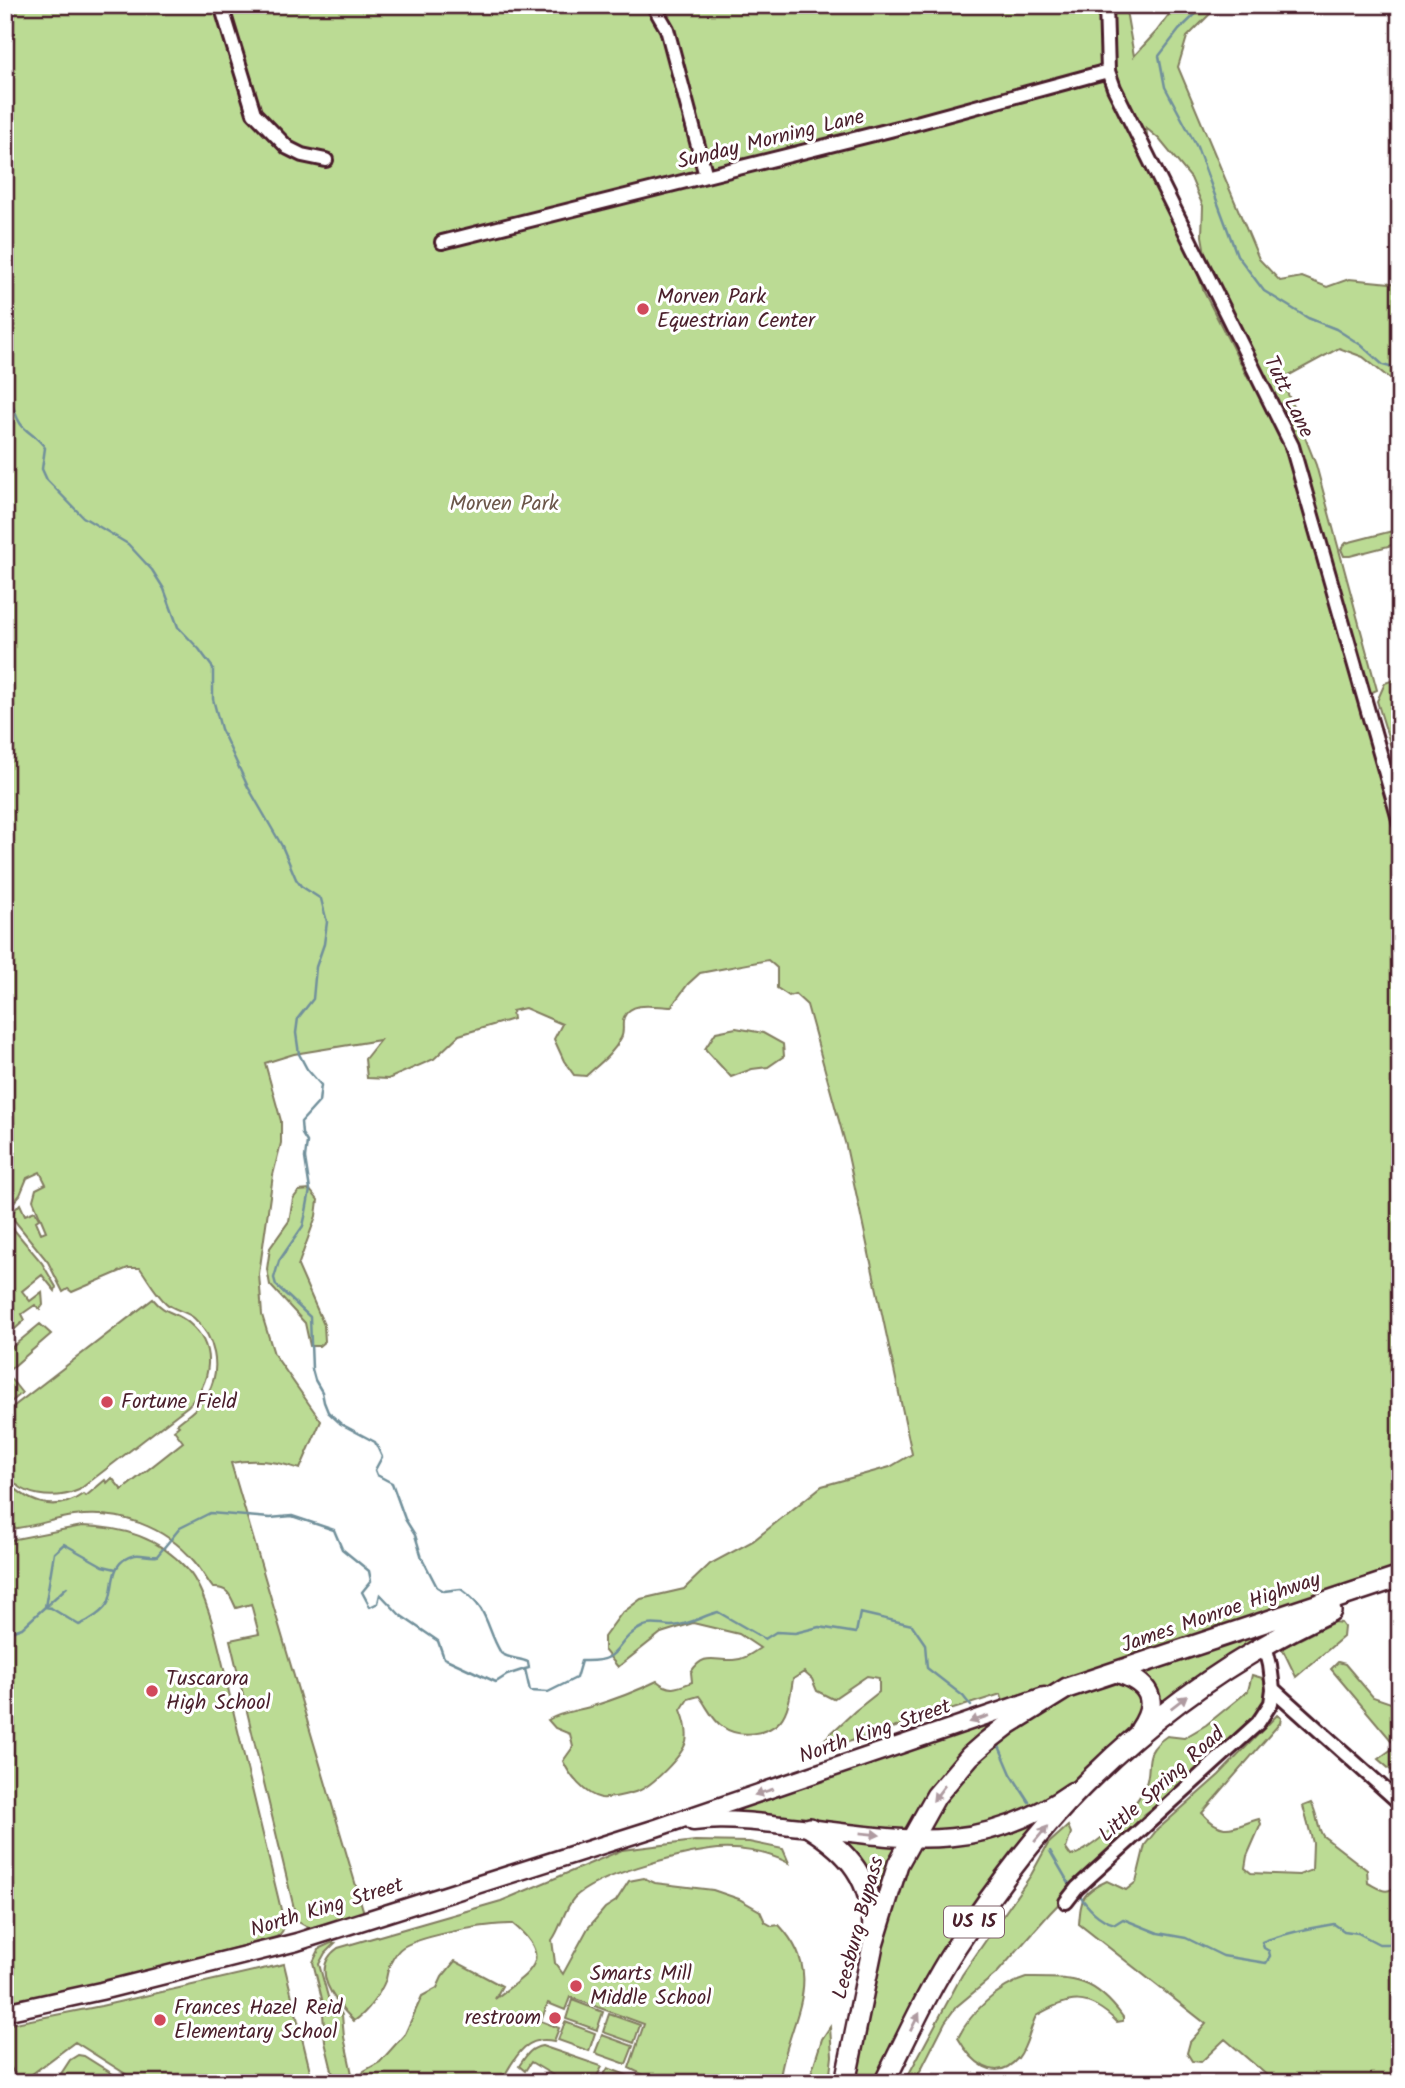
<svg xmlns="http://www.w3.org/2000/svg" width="1405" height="2088" font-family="Kalam,sans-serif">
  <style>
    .green { fill: #bbdb94; stroke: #827d60; stroke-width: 2; fill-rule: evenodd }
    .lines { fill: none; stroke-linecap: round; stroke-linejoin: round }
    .stream { stroke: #71909b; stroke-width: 2.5 }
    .minor-casing { stroke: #4a1f2b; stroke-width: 18 }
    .major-casing { stroke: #4a1f2b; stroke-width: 21 }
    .highway-casing { stroke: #4a1f2b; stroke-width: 24 }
    .minor { stroke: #fff; stroke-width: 12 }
    .major { stroke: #fff; stroke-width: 16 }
    .highway { stroke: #fff; stroke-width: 19 }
    .oneway { fill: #ae9aa0 }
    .poi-dot { fill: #d1495b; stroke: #fff; stroke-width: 2.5 }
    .labels { text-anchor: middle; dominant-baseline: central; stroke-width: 6; stroke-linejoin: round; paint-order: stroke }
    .shield { fill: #fff; stroke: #80626b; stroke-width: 2 }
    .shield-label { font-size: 19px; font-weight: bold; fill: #4a1f2b }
    .street-label { font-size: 21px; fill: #4a1f2b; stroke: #fff }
    .poi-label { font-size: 21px; fill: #4a1f2b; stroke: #fff; text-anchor: start }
    .park-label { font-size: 21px; fill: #6c574a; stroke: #fff }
  </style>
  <rect width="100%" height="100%" fill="#fff"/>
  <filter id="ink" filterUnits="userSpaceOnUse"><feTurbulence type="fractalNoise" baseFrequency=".0143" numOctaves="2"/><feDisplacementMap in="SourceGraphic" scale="14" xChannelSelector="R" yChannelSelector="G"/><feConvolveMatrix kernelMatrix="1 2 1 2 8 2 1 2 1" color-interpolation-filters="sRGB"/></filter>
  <g filter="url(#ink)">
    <path class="green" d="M5 5H1125L1134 56 1156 32 1176 5H1219L1187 37 1178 67 1259 259 1280 281 1302 277 1327 287 1349 279 1400 284V387L1363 357 1339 348 1282 379 1316 465 1377 690 1359 698 1400 817V1567L1004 1704 1001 1694 829 1748 812 1751 855 1711 879 1692V1678L867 1676 833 1699 817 1691 812 1679 804 1672 793 1679C791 1692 789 1710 780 1721 768 1735 738 1738 723 1727 712 1720 707 1706 699 1696L688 1699 681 1710C685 1720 688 1732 686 1742 682 1756 652 1786 638 1791 630 1794 609 1799 601 1798 585 1795 569 1775 563 1761L573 1747 570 1734 555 1728 548 1720C561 1712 575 1711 590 1707 613 1700 635 1692 657 1681 670 1692 677 1688 692 1682L691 1672C704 1652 714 1661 733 1660 743 1660 751 1654 760 1648L739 1634 693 1623 661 1633 618 1667 604 1650V1637L621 1614 641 1599 684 1589 710 1564 753 1541 822 1486 890 1467 912 1454 846 1146 807 1005 795 994 789 996 777 988V968L768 960 700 973 688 984 671 1007C656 1007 632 1000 624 1017 621 1024 625 1031 621 1038 613 1054 599 1064 586 1076L574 1075 564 1061 554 1039 562 1024 525 1008 512 1011 513 1019 459 1035 434 1059 388 1079 367 1078 365 1059 380 1040 294 1054 265 1063 281 1121V1143L273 1175 259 1274 262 1315 274 1354 321 1421 300 1469C277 1461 255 1458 231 1463L364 1913 309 1928 297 1921 230 1640 259 1634 251 1604 236 1608C230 1595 228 1587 213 1588 206 1579 201 1569 194 1561 164 1526 120 1510 74 1516 52 1519 28 1529 5 1529V1478C26 1503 55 1514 83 1494L86 1496 105 1480 107 1483 112 1478 122 1490 183 1442 174 1430 179 1426 177 1424C188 1415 201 1406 208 1393 222 1368 215 1337 194 1318 186 1311 173 1310 166 1303 156 1294 148 1279 140 1268H128L72 1292 68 1289 63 1292 48 1262 10 1215 20 1204 25 1215 35 1211 39 1219 36 1221 41 1233 46 1231 33 1200 36 1189 46 1184 40 1172 27 1178 20 1195 5 1212ZM1146 128 1159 139 1191 178 1203 206 1202 236 1208 271 1262 380H1249L1204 292 1191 252 1151 161Z
      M1400 529V543L1350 556H1344L1341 549 1346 543Z
      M1400 678V776L1377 701 1385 683Z
      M736 1028 763 1033 783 1044 784 1056 768 1067 752 1069 731 1077 705 1049 716 1032Z
      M310 1190 318 1200 316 1216 298 1266 324 1325 325 1341 319 1346H310L305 1323 270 1285 267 1269 270 1248 289 1221 293 1199 299 1191Z
      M5 1219 42 1263 56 1287 55 1291 42 1275 22 1291 30 1301 42 1292 43 1305 40 1309 35 1305 22 1314 25 1320 5 1338Z
      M153 1299C166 1315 175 1311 189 1323 217 1346 212 1382 188 1406L79 1490C56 1500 17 1499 6 1469 2 1457 5 1427 5 1413Z
      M40 1324 51 1334 6 1373 22 1393 5 1407V1353Z
      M82 1526C123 1527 158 1537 187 1569 212 1597 224 1673 233 1710 250 1780 267 1851 284 1922 284 1929 283 1933 276 1937L87 1987 12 2005 11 2000 5 2001V1541Z
      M1334 1622 1341 1623 1344 1627 1343 1637 1296 1677 1282 1648Z
      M1251 1637V1644L1156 1712 1133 1672Z
      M1338 1662 1345 1664 1373 1697 1394 1704 1400 1712V1744L1397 1747 1400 1750V1778L1378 1759 1396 1746 1331 1669Z
      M1252 1675 1262 1678 1267 1683 1263 1705 1206 1767 1145 1814 1050 1913 998 1972 956 2007 945 2022 914 2083H904L962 1975 1031 1875 1048 1844 1068 1826 1071 1833 1066 1849 1071 1856C1094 1849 1133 1811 1144 1789 1155 1766 1139 1755 1167 1736L1184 1738 1206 1725 1248 1691Z
      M1119 1680 1144 1697 1137 1727 1074 1782 1038 1806 977 1828 928 1833 923 1825 980 1755 1052 1703Z
      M1015 1712 909 1834 712 1811Z
      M1277 1715 1281 1718 1280 1723 1202 1813C1224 1838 1234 1826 1259 1819L1261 1824 1247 1856 1245 1868 1251 1873 1299 1875 1312 1870 1313 1843 1303 1806 1311 1803C1318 1813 1316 1826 1323 1836L1367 1870 1368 1883C1383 1891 1387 1896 1400 1882V2083H1276L1225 2039 1201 2062 1192 2061 1187 2053 1190 2042 1206 2024 1079 1924C1081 1898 1082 1892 1107 1881L1126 1890 1136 1882 1145 1845 1156 1831 1219 1775Z
      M1051 1811 876 2083H849L887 1917 914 1844H960L975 1841Z
      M829 1833 904 1841 878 1916Z
      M695 1841 749 1842 783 1849 789 1863C767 1852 735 1846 710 1850 679 1854 596 1875 574 1898 564 1909 561 1928 552 1940L555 1963 563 1974 588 1928 605 1908 616 1901 629 1881 644 1878 655 1883 713 1890 739 1899 760 1911 765 1922 772 1926 779 1925C829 1978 788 2020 780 2078L767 2083H660L629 2068 644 2024 570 1997 565 2010 548 2003 541 2021 559 2028 554 2041C523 2034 514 2061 500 2083H359L364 2071 380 2062 405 2034 422 1996 437 1988 442 1977 455 1961 502 1986 495 1999C527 1973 558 1961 513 1924 490 1923 424 1935 403 1947 398 1950 393 1958 390 1964 388 1968 387 1974 386 1979 380 1994 367 2013 354 2021 335 2002 308 1969 338 1948L501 1901 622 1850Z
      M331 1943H335L325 1953 319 1964 330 2004 337 2005 342 2015 344 2037 354 2083H335L325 2042 322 1999 313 1962 320 1948Z
      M284 1964 313 2083H140L75 2042 20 2083 5 2058V2025L101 2006Z
      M1026 1978C1073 1978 1093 1976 1123 2017V2021L1117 2022C1088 1993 1069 1996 1036 2016 1029 2030 1028 2046 1018 2058 995 2085 971 2061 958 2038 971 2012 997 1987 1026 1978Z
      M572 2000 603 2012 597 2030 566 2019Z
      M609 2014 640 2025 634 2043 603 2032Z
      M565 2022 595 2033 589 2051 558 2040Z
      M830 2027 832 2056 829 2083H808L822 2039Z
      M602 2035 633 2046 626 2064 595 2053Z
      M542 2046 601 2066 602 2067 593 2083H566L531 2062 525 2071 519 2066C526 2056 530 2048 542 2046Z
      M78 2055 84 2056 127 2083H55L70 2060Z
      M608 2068 637 2079 636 2083H599Z"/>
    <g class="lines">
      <path class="stream" d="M1205 5 1179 30 1159 56 1165 87 1197 147 1237 255 1264 291 1308 318 1336 329 1361 345 1383 365 1400 370
        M5 398C15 404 14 414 20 423 26 433 38 436 45 448L42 469 47 480 83 517 128 544 152 570 164 589 178 627 199 649 213 668V699L221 729 248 787 282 846 296 879 301 886 321 899 327 922 324 944 316 967 313 999 298 1018 296 1033 299 1054 307 1069 321 1085 319 1102 301 1122 302 1134 307 1142 305 1158 310 1190 305 1217 303 1226 279 1261 274 1278 276 1285 310 1317 312 1369 315 1380 322 1392 324 1402 328 1412 341 1424 375 1442 382 1457 375 1470 377 1475 392 1483 405 1519 415 1535 422 1558 437 1587 444 1591 461 1589C490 1610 485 1626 501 1653 508 1659 520 1658 528 1662L529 1668 525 1669
        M45 1607 54 1553 64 1544 103 1566 116 1569
        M45 1607 67 1587
        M5 1634 22 1628 45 1607 51 1608 79 1625C89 1621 105 1611 109 1601 115 1584 109 1561 135 1555 142 1554 149 1557 157 1556L180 1528 210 1513 270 1518 292 1516 334 1530 342 1549 369 1571 371 1581 362 1592 370 1607 378 1603 380 1594 400 1615 438 1641 444 1658 496 1682 507 1675 525 1669 530 1691 548 1692 576 1678 581 1661C627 1663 610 1642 644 1626 652 1622 662 1626 671 1626 688 1626 702 1616 718 1612L765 1639 776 1632 795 1633 819 1627 856 1633 860 1613 912 1625 925 1644 927 1668 963 1696 971 1706
        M999 1746 1011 1774 1029 1802
        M1050 1851 1071 1887
        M1078 1894C1088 1907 1098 1920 1115 1924L1123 1919 1158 1933 1186 1938 1223 1956 1266 1963 1270 1957 1269 1951 1264 1948 1262 1942C1285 1933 1310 1928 1334 1924L1344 1931 1358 1933 1379 1944H1394L1400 1939"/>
      <defs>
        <path id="minor" d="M221 5 254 113 288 148 302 155 326 160
          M653 5 667 29 706 176
          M1106 5 1108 71 1114 88 1292 446 1400 823
          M442 242 898 128 1108 71
          M1265 1645 1270 1665 1273 1689 1400 1803
          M1066 1902 1077 1888 1258 1723 1271 1703 1273 1689"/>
        <path id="major" d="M693 1822C724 1818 753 1822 783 1825 893 1837 975 1860 1072 1791
          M5 2012 101 1991 297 1942 656 1828 1044 1696"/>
        <path id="highway" d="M1116 1672C1148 1682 1161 1699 1140 1730
          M810 1828C850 1853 871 1879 873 1928
          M845 2083 873 1945 898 1864 936 1796 970 1756 986 1742 1009 1724 1067 1688 1400 1577
          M884 2083C907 2037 928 1990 956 1947 993 1891 1044 1823 1092 1777 1161 1709 1243 1652 1331 1611"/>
      </defs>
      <use href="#minor" class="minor-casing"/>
      <use href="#major" class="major-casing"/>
      <use href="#highway" class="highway-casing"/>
      <use href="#minor" class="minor"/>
      <use href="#major" class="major"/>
      <use href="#highway" class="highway"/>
    </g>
    <defs><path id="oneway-solid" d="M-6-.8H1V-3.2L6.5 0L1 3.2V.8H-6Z" transform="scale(1.75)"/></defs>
    <g class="oneway">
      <use href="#oneway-solid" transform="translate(1179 1702) rotate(-38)"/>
      <use href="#oneway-solid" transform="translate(979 1719) rotate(161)"/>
      <use href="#oneway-solid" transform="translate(764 1792) rotate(162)"/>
      <use href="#oneway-solid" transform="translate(939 1793) rotate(127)"/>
      <use href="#oneway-solid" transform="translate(870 1834) rotate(6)"/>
      <use href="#oneway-solid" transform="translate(1041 1834) rotate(-50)"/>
      <use href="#oneway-solid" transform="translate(915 2022) rotate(-63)"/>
    </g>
  </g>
  <g class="poi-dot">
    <circle cx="643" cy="309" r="7"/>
    <circle cx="107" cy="1402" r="7"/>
    <circle cx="152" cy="1691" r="7"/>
    <circle cx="576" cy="1986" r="7"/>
    <circle cx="555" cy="2018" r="7"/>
    <circle cx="160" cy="2020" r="7"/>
  </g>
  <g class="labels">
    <rect class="shield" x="944" y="1906.5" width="60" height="31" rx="5"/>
    <g class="shield-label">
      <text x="974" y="1922">US 15</text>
    </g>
    <g class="street-label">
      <text transform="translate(771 140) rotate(-14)">Sunday Morning Lane</text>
      <text transform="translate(1288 397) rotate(64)">Tutt Lane</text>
      <text transform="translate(1221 1613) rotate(-19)">James Monroe Highway</text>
      <text transform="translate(875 1732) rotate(-19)">North King Street</text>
      <text transform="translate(1162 1785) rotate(-42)">Little Spring Road</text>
      <text transform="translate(327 1908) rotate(-17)">North King Street</text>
      <text transform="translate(859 1928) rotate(-75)">Leesburg Bypass</text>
    </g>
    <g class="poi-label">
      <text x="657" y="297">Morven Park<tspan x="657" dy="24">Equestrian Center</tspan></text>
      <text x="121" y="1402">Fortune Field</text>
      <text x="166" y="1679">Tuscarora<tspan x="166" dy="24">High School</tspan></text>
      <text x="590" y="1974">Smarts Mill<tspan x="590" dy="24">Middle School</tspan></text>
      <text x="174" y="2008">Frances Hazel Reid<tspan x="174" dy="24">Elementary School</tspan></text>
      <text x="541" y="2018" text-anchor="end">restroom</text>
    </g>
    <g class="park-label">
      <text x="504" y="504">Morven Park</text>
    </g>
  </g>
  <rect width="1405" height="2088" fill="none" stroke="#fff" stroke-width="28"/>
  <rect x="14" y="14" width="1377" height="2060" fill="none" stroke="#4a1f2b" stroke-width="2.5" filter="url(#ink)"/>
</svg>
